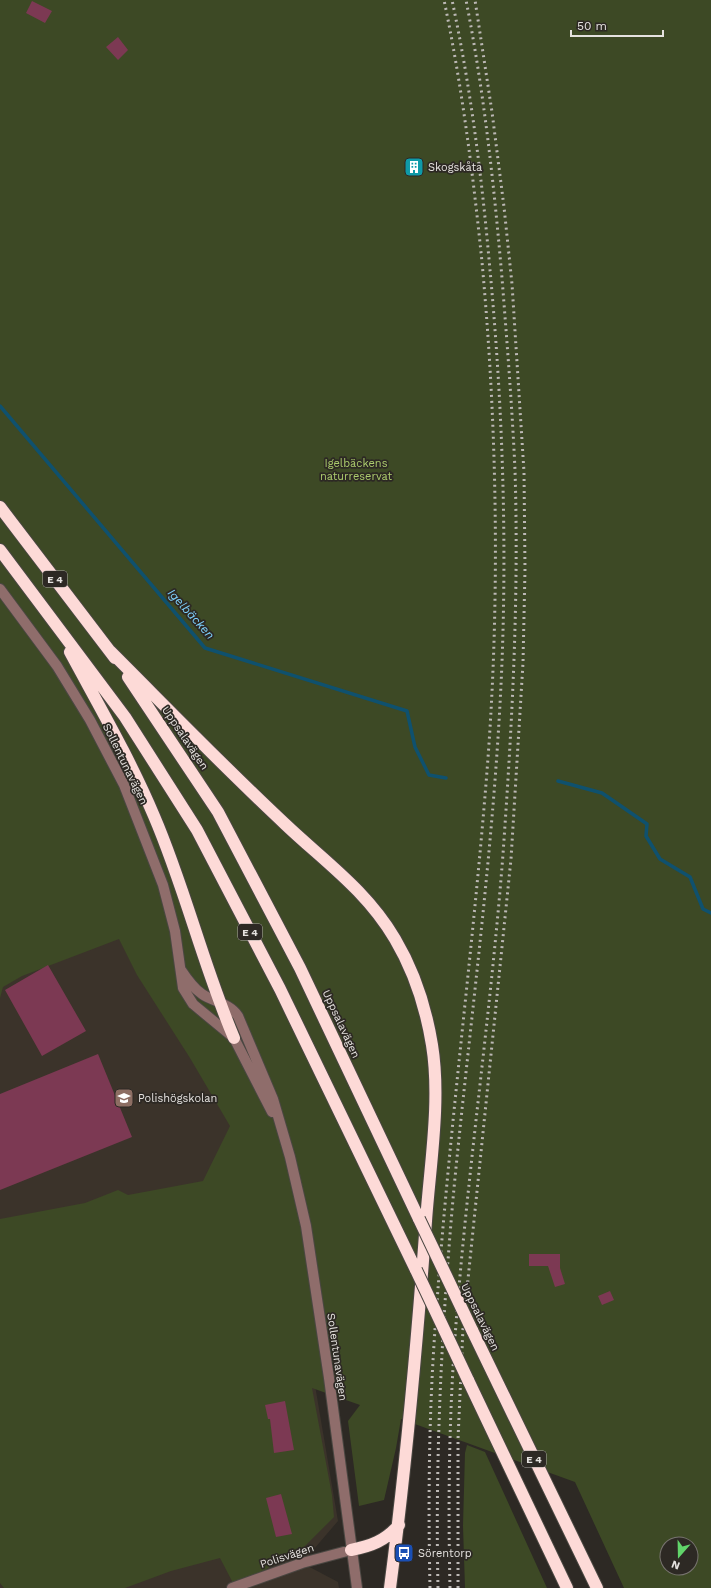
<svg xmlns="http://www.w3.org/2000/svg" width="711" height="1588" font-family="'Work Sans',sans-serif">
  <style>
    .built { fill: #3b332a }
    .green { fill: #3d4925; fill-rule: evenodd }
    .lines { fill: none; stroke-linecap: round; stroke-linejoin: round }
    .stream { stroke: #0f516e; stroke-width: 3.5 }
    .building { fill: #7c3953 }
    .minor-casing { stroke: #4a4742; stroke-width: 12 }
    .highway-casing { stroke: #4a4742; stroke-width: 14 }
    .minor { stroke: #8f6d6b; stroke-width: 10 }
    .highway { stroke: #fddad7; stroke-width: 12 }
    .rail { stroke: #bcb8b5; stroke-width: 3; stroke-dasharray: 2 4; stroke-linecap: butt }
    .highway-bridge-casing { stroke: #4a4742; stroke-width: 14; stroke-linecap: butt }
    .highway-bridge { stroke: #fddad7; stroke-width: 12 }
    .labels { text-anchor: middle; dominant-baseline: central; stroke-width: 3.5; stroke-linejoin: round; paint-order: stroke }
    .shield { fill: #2d2924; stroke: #aeaaa7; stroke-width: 1 }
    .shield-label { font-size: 10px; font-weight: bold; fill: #e5e2df }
    .poi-label { font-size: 11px; fill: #e5e2df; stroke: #2d2924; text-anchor: start }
    .park-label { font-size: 11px; fill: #accc6d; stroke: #2d2924 }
    .street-label { font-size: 11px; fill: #e5e2df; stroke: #2d2924 }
    .water-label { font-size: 12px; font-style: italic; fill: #7ed1fd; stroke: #2d2924 }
  </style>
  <rect width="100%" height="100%" fill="#2d2924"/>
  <path class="built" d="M0 619 275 1149 338 1521 302 1563 338 1582 339 1588H0Z"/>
  <path class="green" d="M0 0H711V1588H624L575 1482 401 1419 396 1448 384 1500 359 1506 348 1421 360 1405 312 1388 332 1495 334 1517 301 1550 261 1572 233 1583 220 1558 171 1571 125 1588H4L0 1583V1219L85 1203 118 1190 128 1195 203 1181 230 1126 190 1058 137 975 119 939 22 976 3 987 0 998ZM667 1544H691V1568H667Z
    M467 1445 485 1452 547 1588H465L463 1526 465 1453Z"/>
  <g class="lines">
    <path class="stream" d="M0 406 205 648 407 711 415 747 429 775 446 778
      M558 781 602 793 647 824 646 836 660 859 690 877 703 909 711 913"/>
  </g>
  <path class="building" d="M32 1 52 11 45 23 26 13Z
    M118 37 128 50 118 60 106 47Z
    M48 965 86 1031 42 1056 5 990Z
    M98 1054 132 1137 0 1190V1094Z
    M529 1254H560V1268L565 1284 555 1287 548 1266H529Z
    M610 1291 614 1300 602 1305 598 1296Z
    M285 1401 294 1450 274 1453 270 1419H268L265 1405Z
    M281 1494 292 1534 276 1537 266 1498Z"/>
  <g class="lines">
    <defs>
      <path id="minor" d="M0 589 57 666 90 720 124 785 163 885 175 931 183 988 193 1004 234 1038 272 1112
        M181 970C187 979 193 988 202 994 214 1002 229 1003 238 1016L273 1099 290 1157 306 1226 329 1378 357 1588
        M232 1588 302 1563 351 1550"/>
      <path id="highway" d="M0 507 115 658
        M0 550 125 717 197 830 280 989 416 1270
        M110 651C168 709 225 768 285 824 325 862 366 890 395 939 414 971 426 1008 432 1045 441 1100 430 1165 426 1221 417 1344 406 1466 390 1588
        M70 652C99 706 130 759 154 816 185 888 203 965 234 1038
        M128 677 218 812 300 968 419 1219
        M472 1330 597 1588
        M468 1380 567 1588
        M351 1550C371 1546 385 1541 399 1525"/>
    </defs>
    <use href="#minor" class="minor-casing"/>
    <use href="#highway" class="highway-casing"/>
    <use href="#minor" class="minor"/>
    <use href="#highway" class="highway"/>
    <path class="rail" d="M430 1588C428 1497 429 1406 436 1316 449 1129 474 944 488 758 500 593 497 426 482 262 473 174 462 86 444 0
      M438 1588C435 1455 442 1321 454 1188 471 1013 495 838 502 662 507 531 502 400 490 270 482 179 471 89 452 0
      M450 1588C448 1500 449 1412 456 1324 468 1167 491 1011 503 854 512 726 519 598 515 470 512 405 507 342 502 278 494 185 484 92 466 0
      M458 1588V1439L463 1328 511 859 523 663 525 569 524 472 512 284 504 207 492 112 475 0"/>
    <defs>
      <path id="highway-bridge" d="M419 1219 472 1330
        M416 1270 468 1380"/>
    </defs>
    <use href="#highway-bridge" class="highway-bridge-casing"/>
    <use href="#highway-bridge" class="highway-bridge"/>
  </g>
  <defs>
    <symbol id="building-square" viewBox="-11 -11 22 22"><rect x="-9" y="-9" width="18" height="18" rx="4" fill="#0f9aa8" stroke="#2d2924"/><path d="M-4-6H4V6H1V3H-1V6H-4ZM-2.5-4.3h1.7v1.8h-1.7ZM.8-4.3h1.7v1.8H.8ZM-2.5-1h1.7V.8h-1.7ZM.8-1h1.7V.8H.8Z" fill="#fff"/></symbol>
    <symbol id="university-square" viewBox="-11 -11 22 22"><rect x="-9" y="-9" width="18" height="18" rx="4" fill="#8d6e63" stroke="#2d2924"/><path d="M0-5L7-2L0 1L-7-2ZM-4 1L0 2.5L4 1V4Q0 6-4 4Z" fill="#fff"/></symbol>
    <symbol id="bus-square" viewBox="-11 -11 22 22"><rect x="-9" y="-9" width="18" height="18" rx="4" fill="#1a4fb4" stroke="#2d2924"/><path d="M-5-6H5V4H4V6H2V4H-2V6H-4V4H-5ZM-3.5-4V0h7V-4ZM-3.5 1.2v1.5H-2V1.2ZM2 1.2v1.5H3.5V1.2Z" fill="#fff"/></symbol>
  </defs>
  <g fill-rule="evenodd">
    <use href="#building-square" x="403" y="156" width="22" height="22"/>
    <use href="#university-square" x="113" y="1087" width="22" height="22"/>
    <use href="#bus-square" x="393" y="1542" width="22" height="22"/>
  </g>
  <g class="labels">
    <g class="shield">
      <rect x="43" y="571" width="24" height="16" rx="3"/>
      <rect x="238" y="924" width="24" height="16" rx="3"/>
      <rect x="522" y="1451" width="24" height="16" rx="3"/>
    </g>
    <g class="shield-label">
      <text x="55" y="579">E 4</text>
      <text x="250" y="932">E 4</text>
      <text x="534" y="1459">E 4</text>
    </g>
    <g class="poi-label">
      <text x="428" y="167">Skogskåta</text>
      <text x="138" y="1098">Polishögskolan</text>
      <text x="418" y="1553">Sörentorp</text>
    </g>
    <g class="park-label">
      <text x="356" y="463">Igelbäckens<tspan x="356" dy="13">naturreservat</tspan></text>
    </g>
    <g class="street-label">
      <text transform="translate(185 738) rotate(56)">Uppsalavägen</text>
      <text transform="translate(125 764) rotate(64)">Sollentunavägen</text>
      <text transform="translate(341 1024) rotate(65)">Uppsalavägen</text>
      <text transform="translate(480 1317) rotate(64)">Uppsalavägen</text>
      <text transform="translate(337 1357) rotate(82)">Sollentunavägen</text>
      <text transform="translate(287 1556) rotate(-18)">Polisvägen</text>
    </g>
    <g class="water-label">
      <text transform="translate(191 614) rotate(48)">Igelbäcken</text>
    </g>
  </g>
  <g transform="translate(679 1556) rotate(200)"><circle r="19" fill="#2d2924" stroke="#77736f"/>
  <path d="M0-3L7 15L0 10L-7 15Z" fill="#61d46a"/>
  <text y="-6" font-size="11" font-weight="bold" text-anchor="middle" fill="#e5e2df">N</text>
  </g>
  <path d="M571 30v6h92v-6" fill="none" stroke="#e5e2df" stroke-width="2"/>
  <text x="577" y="30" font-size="12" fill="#e5e2df" stroke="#2d2924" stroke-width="3" paint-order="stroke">50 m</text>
</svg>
